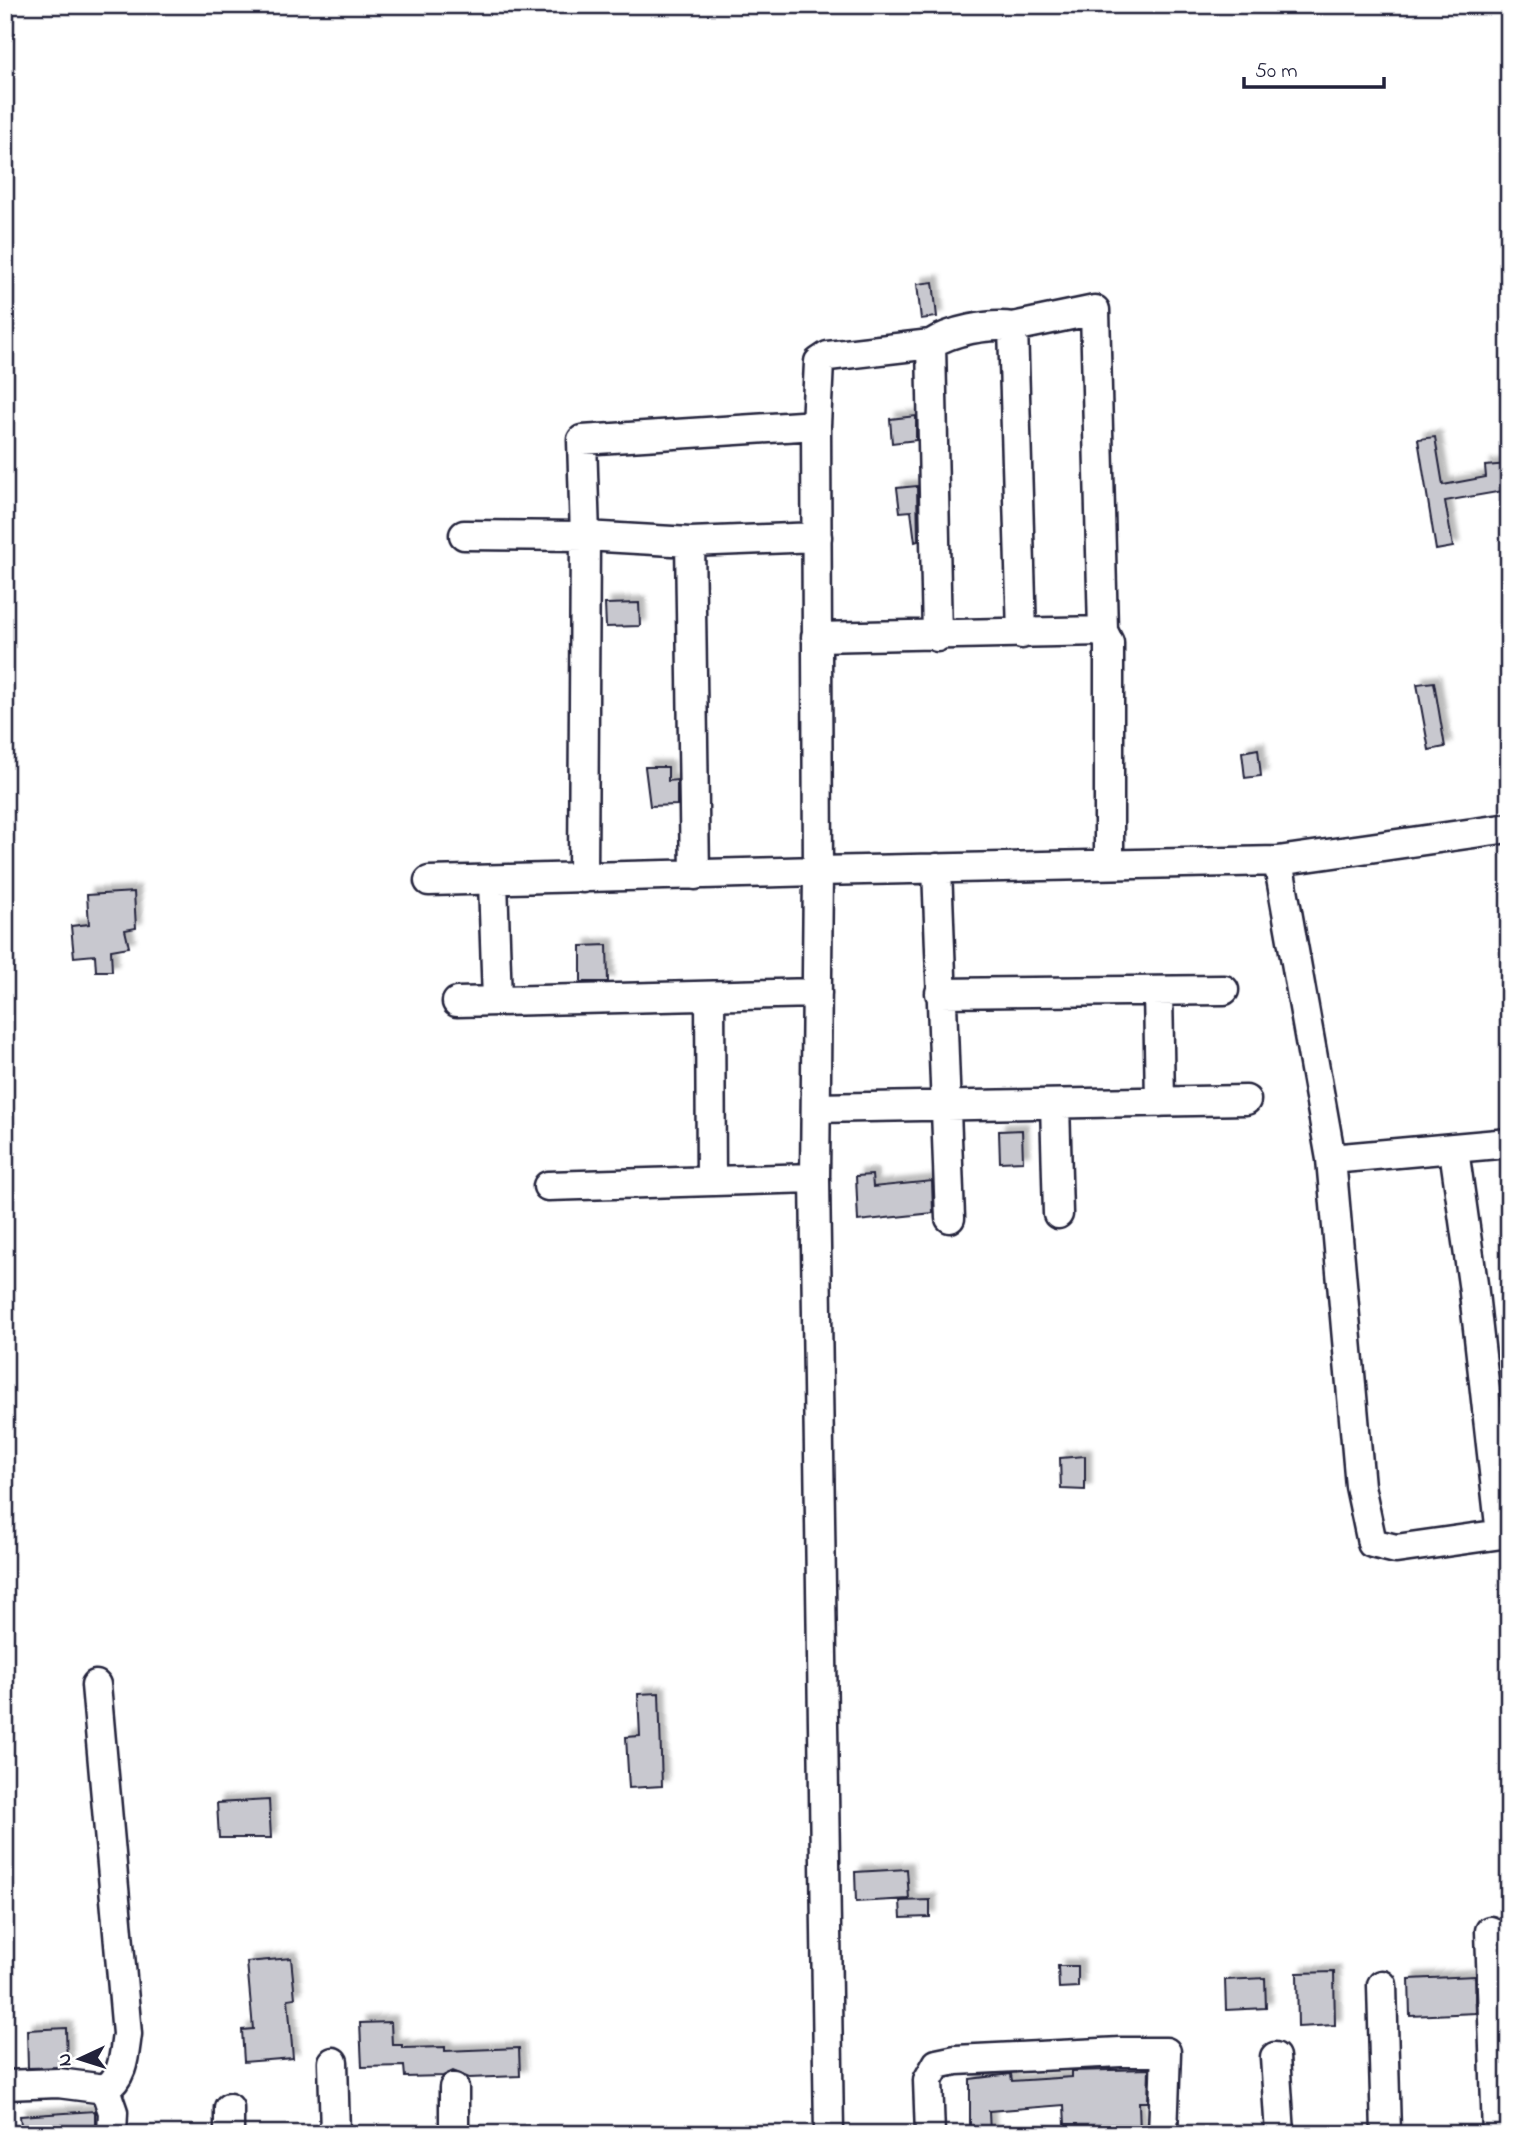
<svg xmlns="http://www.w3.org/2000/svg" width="1514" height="2139" font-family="'Indie Flower',sans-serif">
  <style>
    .building { fill: #c8c8cf; stroke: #22223b; stroke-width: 2; filter: url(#shadow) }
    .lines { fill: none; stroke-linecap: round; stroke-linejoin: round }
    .minor-casing { stroke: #22223b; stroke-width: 33 }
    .minor { stroke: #fff; stroke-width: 28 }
  </style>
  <defs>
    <filter id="shadow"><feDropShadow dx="6" dy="-6" stdDeviation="2" flood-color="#0004"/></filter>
  </defs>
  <rect width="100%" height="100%" fill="#fff"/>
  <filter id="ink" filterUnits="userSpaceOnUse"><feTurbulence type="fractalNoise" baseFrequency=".0143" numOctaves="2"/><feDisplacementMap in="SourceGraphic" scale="14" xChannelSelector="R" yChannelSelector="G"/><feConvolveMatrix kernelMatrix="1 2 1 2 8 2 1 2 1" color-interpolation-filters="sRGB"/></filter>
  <g filter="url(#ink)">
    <path class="building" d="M933 282 937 317 921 319 917 284Z
      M916 416V440L892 443 890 419Z
      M1435 437 1443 485 1486 477 1485 466 1509 464V490L1445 501 1453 547 1436 550 1418 439Z
      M917 486 918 541 915 542 911 511 900 512 897 488Z
      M639 603 640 626 606 627 605 604Z
      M1434 682 1445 747 1429 750 1417 684Z
      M1258 749 1261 776 1245 778 1242 752Z
      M645 767H668V781L677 780V805L650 806Z
      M134 892 136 928 125 930 129 947 111 950 112 971H96L95 955 74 957 71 926 89 924 87 895Z
      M607 945 608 982H581V946Z
      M1022 1130 1023 1161 1000 1162 999 1131Z
      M872 1175 873 1187 932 1181 933 1213 858 1221 856 1176Z
      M1085 1456V1490L1061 1489 1060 1458Z
      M659 1693 662 1786 629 1788 626 1737 640 1736 638 1694Z
      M269 1800 271 1838H219L217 1803Z
      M907 1869 909 1899 856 1902 855 1872Z
      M930 1900V1917L901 1918 900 1901Z
      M291 1958 295 1998 288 1999 293 2058 244 2062 242 2030 253 2029 247 1962Z
      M1058 1966H1078V1987L1059 1988Z
      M1334 1972 1335 2025 1298 2027 1297 1973Z
      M1475 1976 1476 2013 1410 2016 1409 1979Z
      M1265 1978 1266 2008 1226 2010 1225 1980Z
      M391 2022 392 2045H402V2048L445 2047V2051L519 2048 520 2076 469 2078 453 2071 443 2076 405 2077 404 2066 362 2067 360 2023Z
      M66 2028 67 2067 28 2068 27 2030Z
      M1149 2069 1148 2102H1139L1140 2134H1078L1077 2124H1065L1064 2105 989 2111 990 2134H970V2079L1011 2074 1012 2081 1072 2077V2071Z
      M95 2111V2134H22L20 2116Z"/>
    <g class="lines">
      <defs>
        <path id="minor" d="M1013 327 1022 634
          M931 344 937 637
          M464 535 585 536 690 542 817 537
          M690 542 695 875
          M816 637 1103 631
          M1278 861 1331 1159 1360 1486 1372 1543 1396 1549 1509 1533
          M937 868 950 1218
          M583 878 585 536 582 440 816 425
          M429 881 818 871 816 425 819 362 828 356 931 344C951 331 989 323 1013 327L1095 310 1103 631 1109 643V864
          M493 881 497 1001
          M1158 991 1160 1102
          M940 993 1224 990
          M710 996 711 1181
          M457 1002 817 993
          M1055 1104 1058 1214
          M816 1108 1246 1100
          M1454 1150 1473 1284 1501 1534
          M1331 1159 1509 1143
          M548 1186 815 1178
          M96 1685 127 2034C124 2054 124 2077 105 2089
          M1490 1931 1497 2134
          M1382 1985 1386 2134
          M1275 2057 1280 2134
          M333 2062 335 2134
          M5 2085 58 2083 105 2089 113 2112 112 2134
          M229 2108V2134
          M454 2134V2088
          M829 2134 815 1178 818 871 1278 861 1509 828
          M930 2134 928 2080 937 2064 956 2060 1121 2052H1166L1163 2134"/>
      </defs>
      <use href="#minor" class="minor-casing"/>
      <use href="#minor" class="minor"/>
    </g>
  </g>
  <rect width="1514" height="2139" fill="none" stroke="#fff" stroke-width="28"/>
  <rect x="14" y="14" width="1486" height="2111" fill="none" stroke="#22223b" stroke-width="2.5" filter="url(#ink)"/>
  <g transform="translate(80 2059) rotate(266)" stroke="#ffffff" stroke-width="5" paint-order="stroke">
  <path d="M0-5L12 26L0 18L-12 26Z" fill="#22223b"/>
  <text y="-10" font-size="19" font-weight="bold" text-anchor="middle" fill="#22223b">N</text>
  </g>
  <path d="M1244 77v10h140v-10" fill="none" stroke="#22223b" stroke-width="3.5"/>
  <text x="1255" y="77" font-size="21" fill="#22223b" stroke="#ffffff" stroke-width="5" paint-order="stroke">50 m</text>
</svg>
